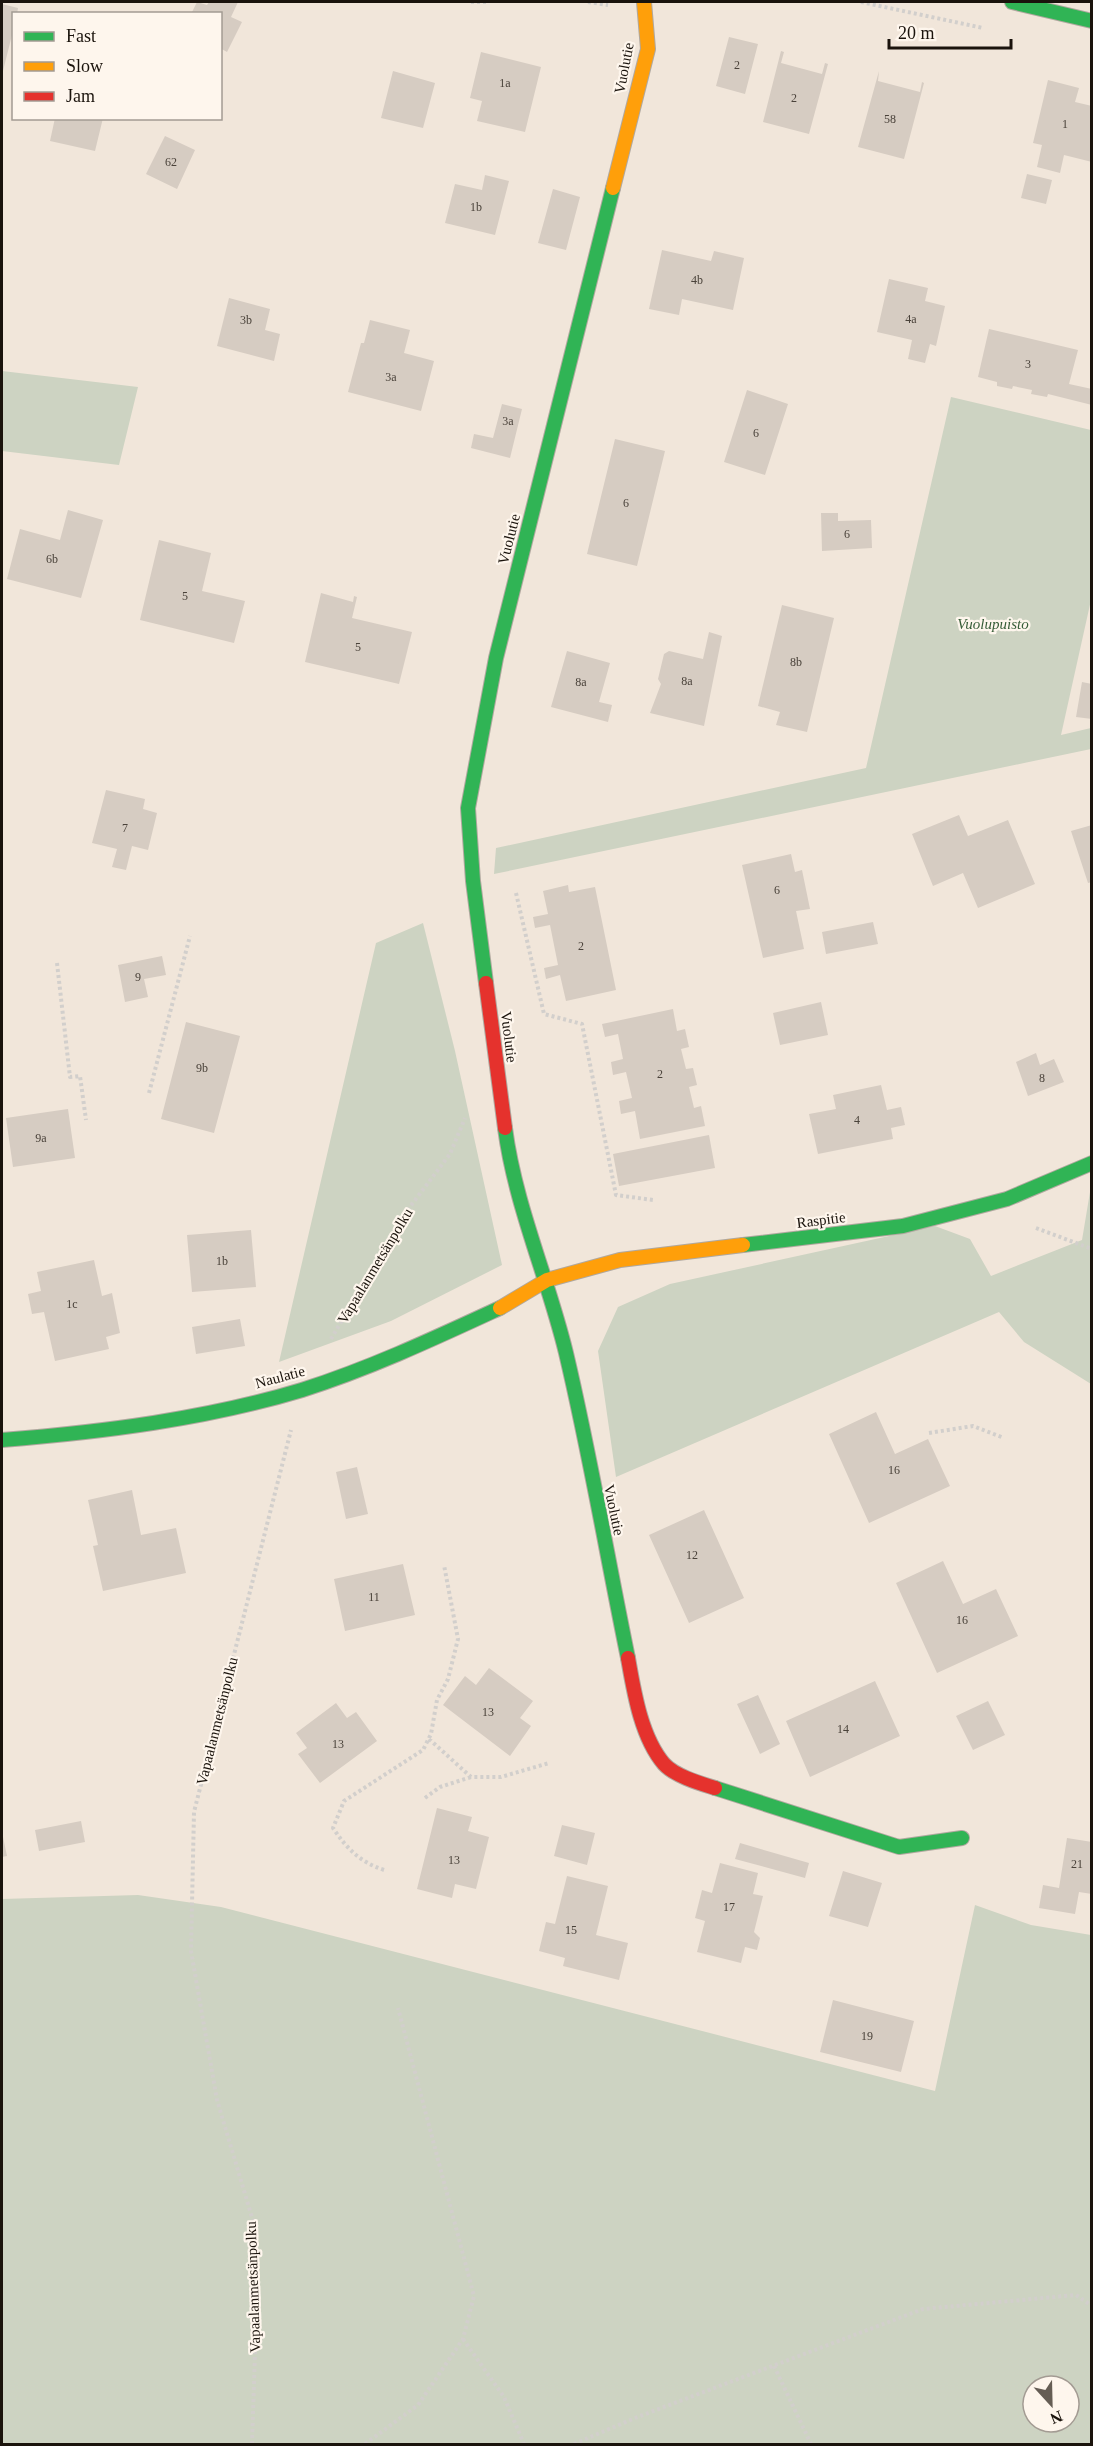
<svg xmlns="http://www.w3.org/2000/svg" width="1093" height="2446" font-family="Georgia,serif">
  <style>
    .green { fill: #cdd3c2; fill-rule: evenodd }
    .building { fill: #d6ccc2 }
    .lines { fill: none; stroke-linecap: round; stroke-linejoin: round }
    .fast-casing { stroke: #b0a89f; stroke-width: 16 }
    .slow-casing { stroke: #b0a89f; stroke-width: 16 }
    .jam-casing { stroke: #b0a89f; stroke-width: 16 }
    .path { stroke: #d2cfcc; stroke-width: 4; stroke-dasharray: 3 3; stroke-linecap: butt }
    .fast { stroke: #30b455; stroke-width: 14 }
    .slow { stroke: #ff9f0a; stroke-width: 14 }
    .jam { stroke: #e5322d; stroke-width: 14 }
    .labels { text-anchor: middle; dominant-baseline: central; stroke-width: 4.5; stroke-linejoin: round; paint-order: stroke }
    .number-label { font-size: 12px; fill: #4a423a }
    .street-label { font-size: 15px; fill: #1a130c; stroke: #fef6ed }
    .park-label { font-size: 15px; font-style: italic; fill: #375d38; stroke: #fef6ed }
  </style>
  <rect width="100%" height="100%" fill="#f1e6da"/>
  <path class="green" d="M2 371 138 387 119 465 2 451Z
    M951 397 1091 430V600L1061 735 1091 728V749L494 874 496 848 866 768Z
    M423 923 455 1051 502 1265 391 1321 279 1362 376 943Z
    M1091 1186V1384L1024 1342 999 1312 616 1477 598 1351 618 1307 670 1284 935 1226 970 1239 991 1276 1082 1240Z
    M138 1895 221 1907 935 2091 975 1905 1031 1925 1091 1935V2444H2V1899ZM1033 2386H1069V2422H1033Z"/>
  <path class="building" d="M197 2 207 5 209 2H238L231 17 242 22 227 52 220 48V14H191Z
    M2 4 18 8 17 14H14V27L2 75Z
    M729 37 758 44 745 94 716 86Z
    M781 51 784 52 781 63 822 74 825 63 828 64 809 134 763 122Z
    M481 52 541 67 525 132 477 121 482 101 470 98Z
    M393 71 435 83 423 128 381 118Z
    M879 71 878 81 920 92 922 82 924 83 904 159 858 147Z
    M1048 80 1079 88 1075 102 1092 106V162L1064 155 1060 173 1037 167 1042 145 1033 143Z
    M55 118H103L95 151 50 141Z
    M165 136 195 150 177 189 146 174Z
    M1027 174 1052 180 1046 204 1021 198Z
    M485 175 509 181 495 235 445 223 455 184 482 190Z
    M553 189 580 197 566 250 538 243Z
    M662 250 711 261 714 251 744 258 733 310 682 299 679 315 649 309Z
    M889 279 928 288 925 301 945 306 936 346 930 344 925 363 908 359 912 340 877 332Z
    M229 298 270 309 265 330 280 334 274 361 217 346Z
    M370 320 410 330 404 353 434 361 421 411 348 392 361 343H364Z
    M989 329 1078 350 1069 384 1092 389V405L1048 394 1047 397 1031 394 1032 390 1013 386 1012 389 997 386V382L978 377Z
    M747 390 788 404 765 475 724 462Z
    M502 404 522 409 510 458 471 448 474 434 493 438Z
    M615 439 665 451 637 566 587 554Z
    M68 510 103 520 81 598 7 579 20 529 60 540Z
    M821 513H838V521L871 520 872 548 822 551Z
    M159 540 211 553 202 591 245 601 234 643 140 620Z
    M321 593 353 602 354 596 357 597 352 618 412 632 399 684 305 662Z
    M782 605 834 618 807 732 776 725 780 712 758 706Z
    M709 632 722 636 704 726 650 713 661 684 658 679 664 654 669 651 703 659Z
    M567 651 610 663 599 702 612 705 608 722 551 707Z
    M1082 682 1092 684V719L1076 717Z
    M106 790 145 799 143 809 157 813 148 850 132 846 126 870 112 867 117 849 92 843Z
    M959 815 968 836 1008 820 1035 884 978 908 963 873 933 886 912 834Z
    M1092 825V882L1088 883 1071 831Z
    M791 854 795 872 802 870 810 909 796 911 804 949 763 958 742 865Z
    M568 885 569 892 595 887 616 990 566 1001 560 975 546 979 544 968 558 965 550 925 535 928 533 917 548 914 543 891Z
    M873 922 878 944 826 954 822 932Z
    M162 956 166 975 144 979 148 997 125 1002 118 965Z
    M821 1002 828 1035 780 1045 773 1013Z
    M673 1009 677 1031 685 1029 689 1047 681 1049 686 1069 693 1068 697 1085 689 1087 694 1108 701 1106 705 1126 640 1139 635 1111 621 1114 619 1101 632 1098 626 1072 613 1075 611 1062 623 1059 618 1034 605 1037 602 1024Z
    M186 1022 240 1036 214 1133 161 1119Z
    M1036 1053 1040 1065 1054 1059 1064 1082 1028 1096 1016 1062Z
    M881 1085 887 1110 901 1107 905 1125 891 1128 893 1139 818 1154 809 1114 836 1109 833 1095Z
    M68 1109 75 1158 13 1167 6 1118Z
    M709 1135 715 1168 619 1186 613 1154Z
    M251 1230 256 1287 192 1292 187 1235Z
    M94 1260 102 1296 112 1293 120 1333 106 1337 109 1349 55 1361 44 1312 32 1314 28 1294 41 1291 37 1272Z
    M240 1319 245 1346 196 1354 192 1327Z
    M876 1412 895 1454 928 1439 950 1486 869 1523 829 1434Z
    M357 1467 368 1514 346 1519 336 1472Z
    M132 1490 141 1535 176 1528 186 1573 103 1591 93 1546 98 1545 88 1500Z
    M704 1510 744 1598 689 1623 649 1535Z
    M943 1561 963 1604 996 1589 1018 1636 937 1673 896 1583Z
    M403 1564 415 1615 345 1631 334 1579Z
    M489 1668 533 1701 520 1718 531 1726 510 1756 443 1705 465 1676 476 1685Z
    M875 1681 900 1736 810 1777 786 1721Z
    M758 1695 780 1744 760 1754 737 1704Z
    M988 1701 1005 1735 973 1750 956 1716Z
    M336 1703 347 1718 356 1712 377 1741 320 1783 298 1754 307 1748 296 1733Z
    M437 1808 472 1817 468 1831 489 1837 476 1889 455 1884 452 1898 417 1889Z
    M81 1821 85 1842 39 1851 35 1830Z
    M562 1825 595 1833 587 1865 554 1856Z
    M2 1832 7 1856 2 1857Z
    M1067 1838 1092 1842V1894L1079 1892 1075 1914 1039 1908 1043 1885 1059 1888Z
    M740 1843 809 1863 805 1878 735 1859Z
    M720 1863 758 1873 753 1894 763 1896 754 1932 760 1938 757 1950 745 1947 741 1963 697 1952 705 1921 695 1918 702 1890 712 1893Z
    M843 1871 882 1883 868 1927 829 1916Z
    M567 1876 608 1886 596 1935 628 1943 619 1980 563 1966 565 1958 539 1951 546 1922 555 1924Z
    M833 2000 914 2021 901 2072 820 2052Z"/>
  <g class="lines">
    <defs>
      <path id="fast" d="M1012 2 1092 21
        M486 983 473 881 468 808 496 658 613 188
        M505 1128C515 1205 548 1278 566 1353 590 1454 607 1556 628 1658
        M743 1245 903 1226 1007 1199 1092 1163
        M2 1440C103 1432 206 1419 302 1390 371 1368 435 1338 500 1308
        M715 1788 899 1847 962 1838"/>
      <path id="slow" d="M613 188 648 49 644 2
        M500 1308 547 1280 620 1260 743 1245"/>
      <path id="jam" d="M486 983 505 1128
        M628 1658C634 1692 641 1737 664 1764 675 1776 699 1783 715 1788"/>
    </defs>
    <use href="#fast" class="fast-casing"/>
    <use href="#slow" class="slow-casing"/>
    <use href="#jam" class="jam-casing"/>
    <path class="path" d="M471 2H486
      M588 2 608 5
      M861 2 983 28
      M516 893 544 1014 582 1024 616 1195 653 1200
      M57 963 70 1077 80 1076 86 1120
      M149 1093 190 936
      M1036 1228 1092 1249
      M331 1339 406 1212 450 1154 465 1118
      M929 1433 973 1426 1004 1438
      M429 1739 471 1777H501L549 1763
      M425 1798 440 1787 471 1777
      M384 1870C360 1862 347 1849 333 1828L344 1801 423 1750 431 1734 437 1700 448 1679 458 1639 444 1565
      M463 2339 504 2397 524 2444
      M774 2366 811 2444
      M252 2444 255 2353 253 2221 217 2100 191 1951 194 1812 291 1430
      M365 2444 418 2405 463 2339 474 2296 398 2008
      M574 2444 635 2418 923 2309 1076 2295 1092 2306"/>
    <use href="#fast" class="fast"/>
    <use href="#slow" class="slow"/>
    <use href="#jam" class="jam"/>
  </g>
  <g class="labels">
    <g class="number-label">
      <text x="737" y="65">2</text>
      <text x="505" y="83">1a</text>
      <text x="794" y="98">2</text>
      <text x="890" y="119">58</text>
      <text x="1065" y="124">1</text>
      <text x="171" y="162">62</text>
      <text x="476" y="207">1b</text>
      <text x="697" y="280">4b</text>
      <text x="911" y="319">4a</text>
      <text x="246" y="320">3b</text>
      <text x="1028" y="364">3</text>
      <text x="391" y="377">3a</text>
      <text x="508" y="421">3a</text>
      <text x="756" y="433">6</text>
      <text x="626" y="503">6</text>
      <text x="847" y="534">6</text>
      <text x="52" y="559">6b</text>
      <text x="185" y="596">5</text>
      <text x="358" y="647">5</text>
      <text x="796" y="662">8b</text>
      <text x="687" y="681">8a</text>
      <text x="581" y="682">8a</text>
      <text x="125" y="828">7</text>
      <text x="777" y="890">6</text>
      <text x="581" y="946">2</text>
      <text x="138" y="977">9</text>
      <text x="202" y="1068">9b</text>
      <text x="660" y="1074">2</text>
      <text x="1042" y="1078">8</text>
      <text x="857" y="1120">4</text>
      <text x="41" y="1138">9a</text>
      <text x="222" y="1261">1b</text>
      <text x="72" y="1304">1c</text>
      <text x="894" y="1470">16</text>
      <text x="692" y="1555">12</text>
      <text x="374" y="1597">11</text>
      <text x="962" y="1620">16</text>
      <text x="488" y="1712">13</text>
      <text x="843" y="1729">14</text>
      <text x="338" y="1744">13</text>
      <text x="454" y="1860">13</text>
      <text x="1077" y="1864">21</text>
      <text x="729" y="1907">17</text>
      <text x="571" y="1930">15</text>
      <text x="867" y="2036">19</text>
    </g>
    <g class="street-label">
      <text transform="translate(624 68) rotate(-79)">Vuolutie</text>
      <text transform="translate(509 539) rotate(-76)">Vuolutie</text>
      <text transform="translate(509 1037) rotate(83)">Vuolutie</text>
      <text transform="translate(821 1220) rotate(-7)">Raspitie</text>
      <text transform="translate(375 1266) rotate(-59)">Vapaalanmetsänpolku</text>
      <text transform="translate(280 1377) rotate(-15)">Naulatie</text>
      <text transform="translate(614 1510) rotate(78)">Vuolutie</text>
      <text transform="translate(217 1721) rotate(-76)">Vapaalanmetsänpolku</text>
      <text transform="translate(253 2287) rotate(-92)">Vapaalanmetsänpolku</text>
    </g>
    <g class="park-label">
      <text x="993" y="624">Vuolupuisto</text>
    </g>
  </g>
  <rect width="1093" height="2446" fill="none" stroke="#1a130c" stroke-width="6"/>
  <rect x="12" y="12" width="210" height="108" fill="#fef6ed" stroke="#a39b93" stroke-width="1.5"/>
  <rect x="24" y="32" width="30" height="9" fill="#30b455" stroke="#a39b93" stroke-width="1.5"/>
  <text x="66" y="42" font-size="18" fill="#1a130c">Fast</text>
  <rect x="24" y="62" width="30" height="9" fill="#ff9f0a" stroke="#a39b93" stroke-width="1.5"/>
  <text x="66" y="72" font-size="18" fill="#1a130c">Slow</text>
  <rect x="24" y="92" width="30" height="9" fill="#e5322d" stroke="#a39b93" stroke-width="1.5"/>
  <text x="66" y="102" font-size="18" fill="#1a130c">Jam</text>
  <g transform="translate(1051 2404) rotate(158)"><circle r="28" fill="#fef6ed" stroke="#a39b93" stroke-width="1.5"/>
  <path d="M0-4.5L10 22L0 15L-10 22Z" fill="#655d54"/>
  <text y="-9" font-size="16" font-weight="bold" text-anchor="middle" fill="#1a130c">N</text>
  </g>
  <path d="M889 39v9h122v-9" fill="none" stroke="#1a130c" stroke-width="3"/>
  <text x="898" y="39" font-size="18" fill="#1a130c" stroke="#fef6ed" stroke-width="4.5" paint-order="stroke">20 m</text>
</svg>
